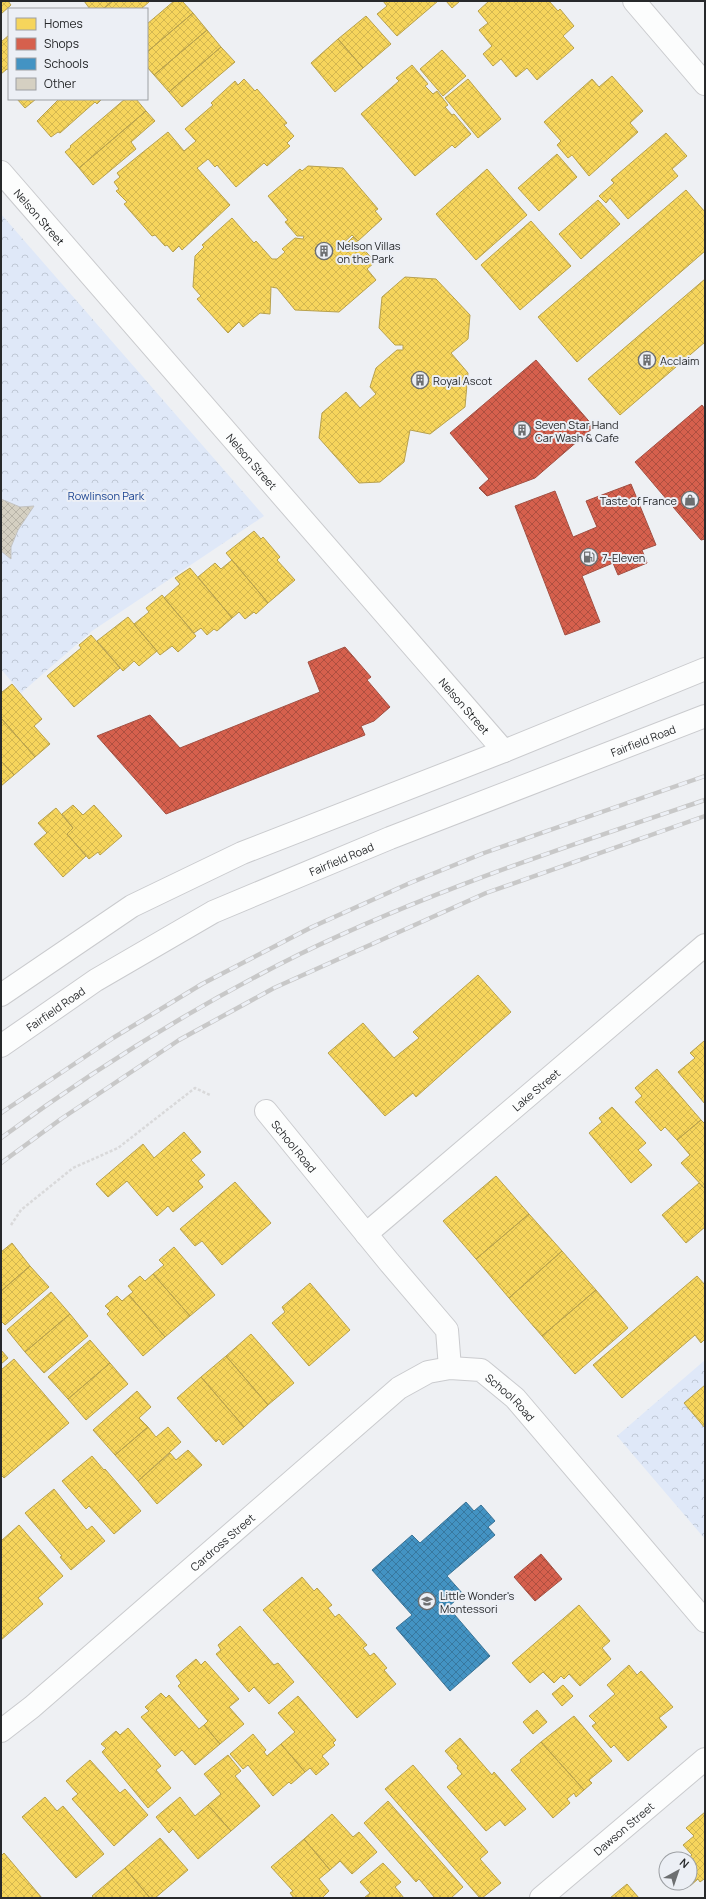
<svg xmlns="http://www.w3.org/2000/svg" width="706" height="1899" font-family="Manrope,sans-serif">
  <style>
    .park { fill: url(#park-crowns) }
    .homes { fill: url(#homes-cross-hatch); stroke: #b8a14d }
    .shops { fill: url(#shops-cross-hatch); stroke: #a25043 }
    .schools { fill: url(#schools-cross-hatch); stroke: #3b7395 }
    .building { fill: url(#building-cross-hatch); stroke: #c3c3c3 }
    .lines { fill: none; stroke-linecap: round; stroke-linejoin: round }
    .street-casing { stroke: #cacbce; stroke-width: 24 }
    .secondary-casing { stroke: #cacbce; stroke-width: 24 }
    .path { stroke: #d9d9da; stroke-width: 2.5; stroke-dasharray: 3 2; stroke-linecap: butt }
    .street { stroke: #fcfdfd; stroke-width: 22 }
    .secondary { stroke: #fcfdfd; stroke-width: 22 }
    .rail-casing { stroke: #c8c8c8; stroke-width: 4.5 }
    .rail { stroke: #eceff5; stroke-width: 3; stroke-dasharray: 9; stroke-linecap: butt }
    .labels { text-anchor: middle; dominant-baseline: central; stroke-width: 4; stroke-linejoin: round; paint-order: stroke }
    .street-label { font-size: 11px; fill: #27292b; stroke: #eceff5 }
    .poi-label { font-size: 11px; fill: #27292b; stroke: #eceff5; text-anchor: start }
    .park-label { font-size: 11px; fill: #1a4391; stroke: #eceff5 }
  </style>
  <defs>
    <pattern id="park-crowns" width="20" height="18" patternUnits="userSpaceOnUse"><rect width="20" height="18" fill="#dfe8f8"/><path d="M2 6a3 3 0 1 1 6 0M12 15a3 3 0 1 1 6 0" fill="none" stroke="#bfc7d5"/></pattern>
    <pattern id="homes-cross-hatch" width="8" height="8" patternUnits="userSpaceOnUse"><rect width="8" height="8" fill="#f6d55c"/><path d="M0 0l8 8M0 8l8-8" fill="none" stroke="#d3b750"/></pattern>
    <pattern id="shops-cross-hatch" width="8" height="8" patternUnits="userSpaceOnUse"><rect width="8" height="8" fill="#d6604d"/><path d="M0 0l8 8M0 8l8-8" fill="none" stroke="#ae4f40"/></pattern>
    <pattern id="schools-cross-hatch" width="8" height="8" patternUnits="userSpaceOnUse"><rect width="8" height="8" fill="#4393c3"/><path d="M0 0l8 8M0 8l8-8" fill="none" stroke="#38789f"/></pattern>
    <pattern id="building-cross-hatch" width="8" height="8" patternUnits="userSpaceOnUse"><rect width="8" height="8" fill="#d5d0c2"/><path d="M0 0l8 8M0 8l8-8" fill="none" stroke="#b7b3a7"/></pattern>
  </defs>
  <rect width="100%" height="100%" fill="#eef0f3"/>
  <path class="park" d="M1 214 264 516 92 631 21 693 1 669Z
    M705 1360V1539L617 1436Z"/>
  <path class="homes" d="M1 1H8L11 5 1 14Z
    M84 1H113L103 9H90Z
    M113 1H150L141 9H103Z
    M174 1H182L193 13 147 52V24Z
    M383 1H438L397 36 377 14 387 6Z
    M446 1H460L452 8Z
    M489 1H549L558 11 560 9 574 26 563 36 574 48 537 80 527 68 516 77 501 59 493 66 483 54 492 46 479 30 488 23 478 11Z
    M193 13 207 30 154 75 147 67V52Z
    M366 16 391 44 363 68 338 39Z
    M207 30 221 47 169 92 154 75Z
    M9 35V70L7 69 1 74V42Z
    M338 39 363 68 335 92 311 63Z
    M221 47 235 62 182 107 169 92Z
    M442 50 466 76 443 96 420 69Z
    M412 65 428 84 425 86 433 94 437 91 448 105 445 107 452 115 454 114 471 134 455 148 452 145 415 176 361 114 399 81 396 78Z
    M612 76 643 111 630 123 638 132 589 176 572 155 568 158 557 145 561 141 544 122 592 79 599 87Z
    M244 79 255 91 257 89 287 123 284 125 294 136 287 143 290 146 267 166 264 163 236 187 217 165 215 167 208 159 197 168 230 205 182 250 179 246 173 252 167 245 165 246 155 235 152 236 124 204 127 202 116 191 119 189 114 182 120 177 117 173 168 132 184 151 196 141 185 129 213 105 211 103 235 81 238 85Z
    M468 79 501 119 478 138 445 98Z
    M17 99H36L25 108Z
    M59 99H102L97 104 95 102 60 133 58 132 51 137 37 121Z
    M125 99H136L146 111 79 168 65 152 71 147 70 146Z
    M146 111 155 121 131 142 136 149 93 185 79 168Z
    M666 133 687 156 672 169 678 176 628 219 610 198 606 203 599 196 614 183 611 180Z
    M557 154 577 177 539 211 518 188Z
    M308 166 343 168 378 209 375 211 382 219 358 241 352 235 343 243 345 245 353 237 375 262 367 269 376 280 339 312 295 310 277 288 271 287 270 314 260 313 243 327 239 322 228 333 197 299 201 296 193 287 195 256 204 247 202 245 232 218 254 243 256 241 272 259H277L285 252 282 249 295 238 303 239 304 236H297L285 222 288 220 268 196 300 169 302 171Z
    M487 169 527 215 476 260 436 214Z
    M686 190 705 212V251L577 362 538 317Z
    M598 200 620 224 581 259 559 234Z
    M531 221 571 266 520 310 481 265Z
    M405 277 436 279 470 315 468 339 451 353 468 373 465 407 430 434 410 430 404 462 380 482 359 483 319 438 322 413 346 392 360 408 376 394 370 387 376 368 397 350H403V345H395L379 328 382 297Z
    M705 279V342L620 415 588 379Z
    M254 531 261 539 263 537 280 557 277 560 295 580 268 603 226 553Z
    M232 560 268 603 256 614 254 612 245 619 239 612 232 618 198 577 215 563 221 569Z
    M190 568 232 618 217 631 214 629 207 635 201 628 194 633 164 598 180 584 175 578Z
    M162 595 196 636 178 652 172 646 160 655 134 624 149 612 146 608Z
    M128 617 157 651 139 666 134 661 123 671 97 641Z
    M91 635 120 668 74 707 47 676 81 648 79 645Z
    M12 684 42 719 34 726 50 744 35 757 1 718V693Z
    M1 718 35 757 14 775 1 761Z
    M1 761 14 775 1 786Z
    M73 805 83 815 94 805 122 836 100 855 98 852 89 859 67 834 73 828 62 814Z
    M56 808 73 828 67 834 86 856 63 877 34 844 47 833 38 823Z
    M478 975 511 1012 416 1097 413 1093 385 1116 328 1053 363 1023 394 1058 419 1038 413 1032Z
    M704 1041 705 1042V1104L678 1072 695 1058 690 1053Z
    M657 1069 701 1120 677 1140 665 1127 661 1131 635 1102 642 1096 635 1088Z
    M612 1107 646 1143 638 1150 652 1165 631 1183 589 1133 602 1122 599 1118Z
    M701 1120 705 1124V1189L681 1163 690 1155 677 1140Z
    M184 1132 201 1152 191 1160 205 1175 198 1181 203 1187 173 1212 168 1206 157 1216 127 1181 108 1197 96 1184 143 1144 154 1158Z
    M496 1176 529 1214 476 1259 443 1221Z
    M235 1182 271 1223 222 1265 202 1241 195 1246 180 1229Z
    M699 1183 705 1189V1227L686 1243 662 1215Z
    M529 1214 562 1251 509 1298 476 1259Z
    M12 1243 30 1266 1 1291V1252Z
    M174 1247 215 1295 190 1316 153 1274 164 1265 159 1260Z
    M562 1251 596 1290 542 1336 509 1298Z
    M30 1266 49 1287 5 1325 1 1321V1291Z
    M153 1274 190 1316 165 1337 129 1295 133 1292 128 1286 140 1276 145 1281Z
    M697 1276 705 1285V1339L701 1343 695 1335 622 1398 593 1365Z
    M310 1283 350 1330 309 1366 272 1323 285 1312 282 1307Z
    M596 1290 628 1328 575 1374 542 1336Z
    M51 1292 70 1314 25 1352 7 1330Z
    M129 1295 165 1337 143 1356 107 1314 110 1311 105 1306 117 1296 122 1301Z
    M70 1314 88 1336 44 1373 25 1352Z
    M251 1334 294 1383 268 1405 226 1356Z
    M90 1340 110 1363 68 1399 48 1377Z
    M1 1350 8 1358 1 1364Z
    M226 1356 268 1405 244 1427 201 1377Z
    M14 1359 69 1423 4 1478 1 1475V1370Z
    M110 1363 128 1384 86 1420 68 1399Z
    M201 1377 244 1427 223 1445 219 1439 216 1442 177 1398Z
    M705 1385V1428L684 1403Z
    M137 1391 151 1407 139 1418 148 1427 115 1455 93 1430Z
    M148 1427 156 1437 168 1427 181 1442 138 1481 115 1455Z
    M188 1450 202 1465 157 1504 138 1481 170 1453 176 1460Z
    M92 1456 104 1470 105 1469 141 1511 114 1534 89 1506 86 1509 62 1481Z
    M54 1489 87 1530 92 1526 105 1541 71 1570 60 1557 62 1556 25 1513Z
    M19 1525 63 1576 38 1598 43 1604 1 1640V1541Z
    M302 1577 314 1591 317 1588 332 1605 328 1608 335 1617 339 1614 367 1645 363 1648 370 1656 374 1653 387 1668 384 1670 396 1684 357 1718 263 1610Z
    M579 1605 610 1641 602 1648 611 1659 580 1686 569 1674 564 1679 561 1676 554 1683 543 1672 530 1683 512 1663Z
    M240 1626 274 1665 278 1663 294 1682 269 1704 254 1687 249 1692 216 1654 221 1650 218 1645Z
    M196 1659 201 1665 205 1661 239 1699 229 1707 244 1724 220 1744 204 1725 208 1721 178 1686 181 1683 176 1676Z
    M629 1665 637 1675 641 1671 673 1707 659 1718 667 1727 628 1761 614 1745 611 1748 592 1726 596 1723 589 1716 615 1694 607 1685Z
    M563 1685 573 1696 562 1706 552 1694Z
    M161 1693 166 1698 169 1695 199 1729 204 1725 220 1744 195 1765 182 1750 175 1756 141 1717 149 1711 145 1707Z
    M298 1696 336 1740 333 1743 335 1745 322 1756 329 1764 316 1775 310 1768 305 1772 281 1744 295 1732 278 1713Z
    M537 1710 547 1722 533 1734 523 1722Z
    M574 1716 612 1761 589 1780 592 1783 584 1790 541 1742Z
    M128 1728 161 1766 156 1770 171 1788 148 1808 102 1752 106 1748 101 1744 116 1731 120 1735Z
    M253 1734 266 1750 264 1752 267 1756 281 1744 305 1772 291 1784 289 1782 273 1796 248 1765 243 1769 230 1754Z
    M460 1738 492 1775 494 1772 526 1809 505 1826 500 1820 486 1831 447 1787 462 1774 457 1768 458 1766 445 1751Z
    M541 1742 584 1790 576 1797 574 1793 567 1799 570 1803 553 1818 511 1770 521 1762 520 1760Z
    M228 1755 241 1771 235 1776 260 1806 231 1831 208 1805 221 1794 204 1774Z
    M90 1760 120 1793 125 1789 148 1815 114 1846 72 1799 78 1794 66 1781Z
    M413 1765 488 1852 480 1859 501 1883 482 1898H480L385 1789Z
    M45 1797 57 1811 63 1806 104 1854 76 1878 22 1817Z
    M180 1797 195 1816 208 1805 231 1831 198 1859 173 1829 169 1833 156 1817Z
    M388 1801 463 1887 451 1898H435L419 1879 416 1882 364 1823Z
    M705 1812V1880L704 1879 700 1882 698 1879 690 1886 688 1883H690V1859H687L692 1855 683 1845 694 1836 686 1828Z
    M332 1814 353 1837 359 1832 377 1852 352 1874 340 1861 330 1870 304 1839Z
    M160 1838 188 1870 155 1898H150L125 1868Z
    M304 1839 330 1870 319 1879 329 1891 322 1898H294L290 1893 293 1891 271 1867Z
    M4 1853 42 1898H1V1856Z
    M383 1863 401 1882 395 1887 404 1898H364L370 1893 360 1882Z
    M125 1868 150 1898H94L92 1896Z
    M627 1884 639 1898H610Z"/>
  <path class="shops" d="M536 360 594 427 535 478 487 496 479 488 489 479 450 433Z
    M702 405 705 409V539L701 540 635 462Z
    M631 484 656 545 642 550 647 563 618 575 613 563 582 576 600 622 565 635 515 506 555 491 573 537 597 527 586 501Z
    M345 647 371 677 367 680 390 707 374 721 361 726 365 735 166 814 97 736 150 715 180 748 320 692 308 662Z
    M541 1554 562 1579 535 1601 514 1577Z"/>
  <path class="schools" d="M466 1502 474 1511 481 1505 495 1521 488 1527 495 1535 447 1576 463 1594 448 1607 490 1656 450 1691 396 1628 412 1615 372 1570 412 1535 420 1543Z"/>
  <path class="building" d="M1 499 20 507 34 506 18 530 11 547V559L1 551Z"/>
  <g class="lines">
    <defs>
      <g id="street">
        <path d="M634 1 705 84"/>
        <path id="s1" d="M1 172 504 751"/>
        <path id="s2" d="M266 1111 389 1262 447 1330 450 1368"/>
        <path id="s3" d="M366 1234 705 945"/>
        <path id="s4" d="M541 1898 705 1759"/>
      </g>
      <g id="secondary">
        <path d="M1 995 132 906 242 853 504 751 705 669"/>
        <path id="s5" d="M1 1046 96 980 213 912 390 838 705 716"/>
        <path id="s6" d="M1 1731 32 1707 399 1388 428 1372 450 1368 481 1370 515 1398 705 1621"/>
      </g>
    </defs>
    <use href="#street" class="street-casing"/>
    <use href="#secondary" class="secondary-casing"/>
    <path class="path" d="M11 1225 21 1210 73 1168 118 1148 195 1088 210 1095"/>
    <use href="#street" class="street"/>
    <use href="#secondary" class="secondary"/>
    <defs>
      <path id="rail" d="M1 1113 113 1038 202 984 312 927 410 883 484 853 705 776
        M1 1138C93 1070 197 1005 300 954 430 891 568 846 705 800
        M1 1163 61 1119 179 1040 274 988 486 893 705 816"/>
    </defs>
    <use href="#rail" class="rail-casing"/>
    <use href="#rail" class="rail"/>
  </g>
  <defs>
    <symbol id="building-ring" viewBox="-11 -11 22 22"><circle r="9.5" fill="#eceff5" stroke="#6d6f71" stroke-width="1.5"/><path d="M-4-6H4V6H1V3H-1V6H-4ZM-2.5-4.3h1.7v1.8h-1.7ZM.8-4.3h1.7v1.8H.8ZM-2.5-1h1.7V.8h-1.7ZM.8-1h1.7V.8H.8Z" fill="#6d6f71"/></symbol>
    <symbol id="shop-ring" viewBox="-11 -11 22 22"><circle r="9.5" fill="#eceff5" stroke="#6d6f71" stroke-width="1.5"/><path d="M-5-2.5h2.3a2.7 3.5 0 0 1 5.4 0H5L5.5 6h-11ZM-1.5-2.5h3a1.5 2.3 0 0 0-3 0Z" fill="#6d6f71"/></symbol>
    <symbol id="fuel-ring" viewBox="-11 -11 22 22"><circle r="9.5" fill="#eceff5" stroke="#6d6f71" stroke-width="1.5"/><path d="M-5.5-6h7V0h2V4h1.3V-2.5L3-4.5l.8-.8L6-3V5H2.5V1h-1V6h-7ZM-4.2-4.7v3.2H.2V-4.7Z" fill="#6d6f71"/></symbol>
    <symbol id="school-ring" viewBox="-11 -11 22 22"><circle r="9.5" fill="#eceff5" stroke="#6d6f71" stroke-width="1.5"/><path d="M0-5L7-2L0 1L-7-2ZM-4 1L0 2.5L4 1V4Q0 6-4 4Z" fill="#6d6f71"/></symbol>
  </defs>
  <g fill-rule="evenodd">
    <use href="#building-ring" x="314" y="241" width="20" height="20"/>
    <use href="#building-ring" x="637" y="350" width="20" height="20"/>
    <use href="#building-ring" x="410" y="370" width="20" height="20"/>
    <use href="#building-ring" x="512" y="420" width="20" height="20"/>
    <use href="#shop-ring" x="680" y="490" width="20" height="20"/>
    <use href="#fuel-ring" x="579" y="547" width="20" height="20"/>
    <use href="#school-ring" x="417" y="1591" width="20" height="20"/>
  </g>
  <g class="labels">
    <g class="street-label">
      <text stroke="none"><textPath href="#s1" startOffset="59">Nelson Street</textPath></text>
      <text stroke="none"><textPath href="#s1" startOffset="383">Nelson Street</textPath></text>
      <text stroke="none"><textPath href="#s1" startOffset="707">Nelson Street</textPath></text>
      <text stroke="none"><textPath href="#s5" startOffset="714">Fairfield Road</textPath></text>
      <text stroke="none"><textPath href="#s5" startOffset="390">Fairfield Road</textPath></text>
      <text stroke="none"><textPath href="#s5" startOffset="66">Fairfield Road</textPath></text>
      <text stroke="none"><textPath href="#s3" startOffset="223">Lake Street</textPath></text>
      <text stroke="none"><textPath href="#s2" startOffset="45">School Road</textPath></text>
      <text stroke="none"><textPath href="#s6" startOffset="652">School Road</textPath></text>
      <text stroke="none"><textPath href="#s6" startOffset="291">Cardross Street</textPath></text>
      <text stroke="none"><textPath href="#s4" startOffset="108">Dawson Street</textPath></text>
    </g>
    <g class="poi-label">
      <text x="337" y="245">Nelson Villas<tspan x="337" dy="13">on the Park</tspan></text>
      <text x="660" y="360">Acclaim</text>
      <text x="433" y="380">Royal Ascot</text>
      <text x="535" y="424">Seven Star Hand<tspan x="535" dy="13">Car Wash &amp; Cafe</tspan></text>
      <text x="677" y="500" text-anchor="end">Taste of France</text>
      <text x="602" y="557">7-Eleven</text>
      <text x="440" y="1595">Little Wonder's<tspan x="440" dy="13">Montessori</tspan></text>
    </g>
    <g class="park-label">
      <text x="106" y="495">Rowlinson Park</text>
    </g>
  </g>
  <rect width="706" height="1899" fill="none" stroke="#27292b" stroke-width="4"/>
  <rect x="8" y="8" width="140" height="92" fill="#eceff5" stroke="#9da0a4"/>
  <rect x="16" y="18" width="20" height="12" fill="#f6d55c" stroke="#9da0a4"/>
  <text x="44" y="28" font-size="12" fill="#27292b">Homes</text>
  <rect x="16" y="38" width="20" height="12" fill="#d6604d" stroke="#9da0a4"/>
  <text x="44" y="48" font-size="12" fill="#27292b">Shops</text>
  <rect x="16" y="58" width="20" height="12" fill="#4393c3" stroke="#9da0a4"/>
  <text x="44" y="68" font-size="12" fill="#27292b">Schools</text>
  <rect x="16" y="78" width="20" height="12" fill="#d5d0c2" stroke="#9da0a4"/>
  <text x="44" y="88" font-size="12" fill="#27292b">Other</text>
  <g transform="translate(678 1871) rotate(40)"><circle r="19" fill="#eceff5" stroke="#9da0a4"/>
  <path d="M0-3L7 15L0 10L-7 15Z" fill="#6d6f71"/>
  <text y="-6" font-size="11" font-weight="bold" text-anchor="middle" fill="#27292b">N</text>
  </g>
</svg>
